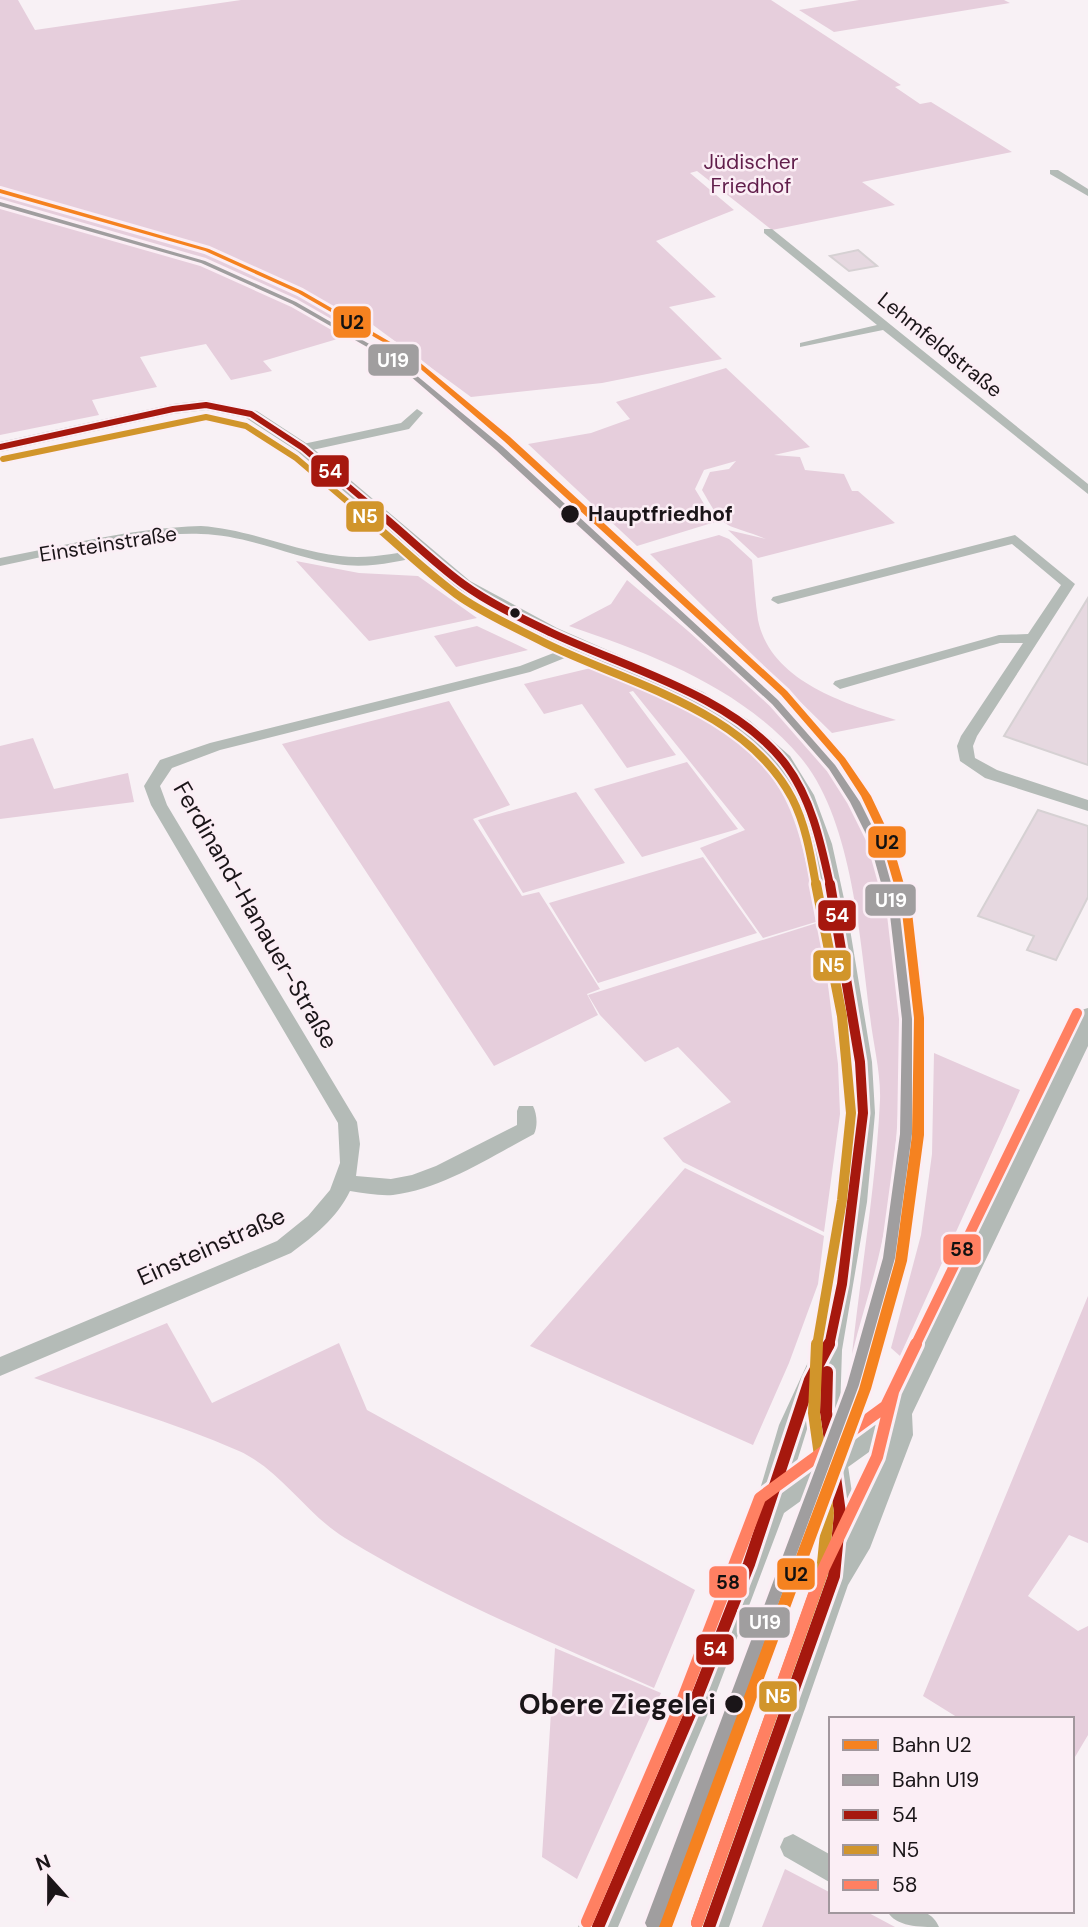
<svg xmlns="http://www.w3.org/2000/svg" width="1088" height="1927" font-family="'DM Sans',sans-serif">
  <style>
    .green { fill: #e6cedc }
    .building { fill: #e6d8e0; stroke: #d6d1d3; stroke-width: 2 }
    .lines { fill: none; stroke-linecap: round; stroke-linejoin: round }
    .minor { fill: #b4bbb7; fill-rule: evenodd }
    .tertiary { fill: #b4bbb7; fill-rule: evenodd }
    .secondary { fill: #b3bab6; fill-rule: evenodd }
    .bus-1-far3-casing { stroke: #fbeef5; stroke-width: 10 }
    .bus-1-far2-casing { stroke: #fbeef5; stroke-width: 12 }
    .bus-1-far1-casing { stroke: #fbeef5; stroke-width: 15 }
    .bus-1-casing { stroke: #fbeef5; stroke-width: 18 }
    .bus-2-far3-casing { stroke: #fbeef5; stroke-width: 10 }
    .bus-2-far2-casing { stroke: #fbeef5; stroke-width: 12 }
    .bus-2-far1-casing { stroke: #fbeef5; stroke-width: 15 }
    .bus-2-casing { stroke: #fbeef5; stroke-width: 18 }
    .bus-3-far1-casing { stroke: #fbeef5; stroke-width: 15 }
    .bus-3-casing { stroke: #fbeef5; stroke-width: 18 }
    .bus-1-far3 { stroke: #a6180e; stroke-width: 6 }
    .bus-1-far2 { stroke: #a6180e; stroke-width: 8 }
    .bus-1-far1 { stroke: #a6180e; stroke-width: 10 }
    .bus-1 { stroke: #a6180e; stroke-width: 12 }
    .bus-2-far3 { stroke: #d1952b; stroke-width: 6 }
    .bus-2-far2 { stroke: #d1952b; stroke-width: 8 }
    .bus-2-far1 { stroke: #d1952b; stroke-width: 10 }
    .bus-2 { stroke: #d1952b; stroke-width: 12 }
    .bus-3-far1 { stroke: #ff8062; stroke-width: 10 }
    .bus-3 { stroke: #ff8062; stroke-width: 12 }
    .rail-1-casing { stroke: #fbeef5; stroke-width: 6 }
    .rail-2-casing { stroke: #fbeef5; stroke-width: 6 }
    .rail-1 { fill: #f58220; fill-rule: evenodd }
    .rail-2 { fill: #a09e9f; fill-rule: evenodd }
    .stop-dot { fill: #1a1518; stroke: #fbeef5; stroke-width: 2.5 }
    .labels { text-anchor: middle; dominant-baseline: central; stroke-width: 5; stroke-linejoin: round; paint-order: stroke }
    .far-park-label { font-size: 21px; fill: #611e4b; stroke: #fbeef5 }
    .far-street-label { font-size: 21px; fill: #1a1518; stroke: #fbeef5 }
    .far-stop-label { font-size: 21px; font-weight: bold; fill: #1a1518; stroke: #fbeef5; text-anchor: start }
    .street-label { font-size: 24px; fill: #1a1518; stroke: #fbeef5 }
    .near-stop-label { font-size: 28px; font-weight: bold; fill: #1a1518; stroke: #fbeef5; text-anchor: end }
    .line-badge { stroke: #fbeef5; stroke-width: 2.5 }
    .badge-label { font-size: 19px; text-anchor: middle; font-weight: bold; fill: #fff }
    .pale-badge-label { font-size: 19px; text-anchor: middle; font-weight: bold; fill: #111 }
  </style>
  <rect width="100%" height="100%" fill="#f8f1f5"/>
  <path class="green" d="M0 0H18L35 30 241 0H771L901 85 895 87 920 104 931 102 1012 152 862 182 895 205 772 230 697 171 690 173 734 210 656 241 716 297 669 307 722 359 602 383 471 397 373 325 334 340 263 361 272 371 231 380 206 344 140 357 157 387 92 400 99 415 0 435Z
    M859 0H1004L1010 3 834 32 799 10Z
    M726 368 810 447 774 455 800 457 805 470 844 474 852 491H858L895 523 758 558 728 530 766 539C722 521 727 534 702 490L710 472 729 469 736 461 704 470 695 489 715 522 637 546 528 444 591 433 630 419 616 402Z
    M719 535 729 539 752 560C754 580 755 601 758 620 771 682 845 703 896 720L832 733 650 554Z
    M296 561 359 573 418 576 477 618 369 641Z
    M627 580C689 633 769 693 819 755 915 875 909 1076 886 1220 879 1265 863 1310 852 1354 861 1270 876 1185 880 1100 881 1073 873 1043 870 1016 860 939 852 819 801 758 742 688 654 655 569 626L611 604Z
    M477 626 528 650 456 667 434 636Z
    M595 667C666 697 745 724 784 797 803 833 809 881 819 921L763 938 700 848 745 830 633 691 619 695 629 692 676 755 627 768 582 704 544 714 524 684Z
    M449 701 510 805 473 819 522 896 539 892 600 989 587 994 598 1015 494 1066 282 744Z
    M33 738 54 789 128 773 134 802 0 819V746Z
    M687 762 738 829 642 857 594 789Z
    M576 792 625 863 523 893 478 820Z
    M703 857 757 933 598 983 549 903Z
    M820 922 838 1064 840 1114 824 1232 683 1162 663 1138 731 1102 678 1047 645 1062 600 1015 588 995Z
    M934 1053 1020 1090 900 1356 891 1348 921 1235 932 1154Z
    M685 1168 824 1236 818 1284 789 1363 753 1445 530 1346Z
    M1088 1296V1543L1069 1535 1028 1596 1078 1631 1088 1626V1735L1072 1762V1719H960L923 1696Z
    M167 1323 212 1403 339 1343 367 1410 695 1590 654 1688C549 1641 443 1598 345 1538 306 1514 281 1470 239 1451 173 1422 102 1402 34 1378Z
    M555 1648 661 1693 577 1879 542 1857Z
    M785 1869 831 1893V1911H865L895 1927H762Z"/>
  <path class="building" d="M858 250 877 266 849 271 830 256Z
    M1088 598V765L1004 736Z
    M1038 810 1088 826V897L1056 960 1027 950 1034 936 978 916Z"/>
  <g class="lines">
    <path class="minor" d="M1050 170H1058L1088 189V196L1050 174Z
      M764 229H772L1088 484V494L883 330 800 347V343L877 325 764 233Z
      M417 409 423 413 409 429 303 452 297 448 303 444 401 423Z
      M201 526C249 529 293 551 340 556 368 559 395 554 422 548L429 552 427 555C397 562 367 569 337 564 291 557 248 535 201 534 133 532 66 553 0 566V558C67 545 132 528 201 526Z
      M1015 535 1075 584 977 736 973 746 975 758 997 770 1088 800V811L985 778 960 761 957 746 961 736 1023 643H1000L840 689 833 684 835 681 999 635 1028 634 1061 585 1012 544 778 604 771 600 773 597Z
      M582 642 587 643V649L530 672 220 750 172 768 160 786 167 805 357 1122 360 1144 356 1176 391 1179 412 1175 436 1166 517 1125V1111L519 1106H533C537 1114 538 1126 534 1134 490 1157 443 1189 393 1195 379 1196 364 1193 350 1191 337 1218 314 1236 291 1253L0 1376V1357L277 1241 308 1216 330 1190 340 1163 338 1123 151 805 144 786 160 760 210 743 520 666Z
      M793 1834 831 1855V1883L784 1856 780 1847 784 1838Z
      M887 1911C907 1911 930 1905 939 1927 919 1927 896 1927 887 1911Z"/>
    <path class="tertiary" d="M206 400 257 411 309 445 470 581 557 628 703 692 750 721 790 756 814 795 832 844 848 917 872 1062 875 1113 867 1202 842 1350 840 1412 855 1513 850 1570 846 1580 835 1584 824 1580 820 1570 825 1513 812 1413 781 1513 771 1517 761 1513 756 1503 779 1425 815 1347 841 1202 851 1113 848 1062 826 917 810 844 794 795 775 765 736 729 689 700 543 636 458 589 297 451 246 418 206 410 173 414 0 452V442L173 404Z"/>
    <path class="secondary" d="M1088 1008V1046L912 1414 913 1435 870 1548 848 1585 729 1927H689L817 1576 840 1538 876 1447 784 1513 710 1709 618 1927H578L676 1702 759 1492 884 1404 1074 1018 1078 1011Z"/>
    <defs>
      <path id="bus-1-far3" d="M0 447 173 409 206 405 251 414 303 448 388 520"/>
      <path id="bus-1-far2" d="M385 518C411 540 436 564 463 584 489 603 523 619 552 633 626 668 730 695 783 761 811 796 821 843 830 885"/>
      <path id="bus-1-far1" d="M829 1346 842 1284 863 1113 860 1062 830 884"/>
      <path id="bus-1" d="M598 1927 692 1709 749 1564 810 1380 829 1344
        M709 1927 834 1576 840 1513 826 1412 827 1372"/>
      <path id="bus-2-far3" d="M3 459 206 417 246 426 296 458 369 520"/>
      <path id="bus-2-far2" d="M367 518C396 543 425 571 456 594 482 613 516 628 545 643 628 684 745 709 792 798 806 825 811 857 816 885"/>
      <path id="bus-2-far1" d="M816 884 842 1016 851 1113 842 1200 817 1346"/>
      <path id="bus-2" d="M697 1923 822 1573 828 1513 814 1413 817 1344"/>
      <path id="bus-3-far1" d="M915 1346 1077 1013"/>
      <path id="bus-3" d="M587 1922 681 1704 760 1498 886 1406 916 1344
        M697 1923 822 1572 877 1457 893 1392"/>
    </defs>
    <use href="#bus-1-far3" class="bus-1-far3-casing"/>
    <use href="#bus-1-far2" class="bus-1-far2-casing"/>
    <use href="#bus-1-far1" class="bus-1-far1-casing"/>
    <use href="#bus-1" class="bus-1-casing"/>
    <use href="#bus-2-far3" class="bus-2-far3-casing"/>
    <use href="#bus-2-far2" class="bus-2-far2-casing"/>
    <use href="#bus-2-far1" class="bus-2-far1-casing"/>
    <use href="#bus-2" class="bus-2-casing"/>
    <use href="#bus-3-far1" class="bus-3-far1-casing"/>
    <use href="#bus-3" class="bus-3-casing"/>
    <use href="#bus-1-far3" class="bus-1-far3"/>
    <use href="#bus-1-far2" class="bus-1-far2"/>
    <use href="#bus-1-far1" class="bus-1-far1"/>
    <use href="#bus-1" class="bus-1"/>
    <use href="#bus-2-far3" class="bus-2-far3"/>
    <use href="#bus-2-far2" class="bus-2-far2"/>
    <use href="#bus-2-far1" class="bus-2-far1"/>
    <use href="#bus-2" class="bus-2"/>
    <use href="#bus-3-far1" class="bus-3-far1"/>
    <use href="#bus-3" class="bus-3"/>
    <defs>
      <path id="rail-1" d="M0 189 209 249 302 291 406 351 510 437 787 691 845 758 871 796 890 836 912 912 924 1018V1135L907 1261 871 1389 672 1927H656L859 1389 895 1261 912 1135 914 1018 902 912 880 836 861 796 839 762 781 695 504 441 402 353 298 293 205 251 0 193Z"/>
      <path id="rail-2" d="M0 202 205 261 296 302 399 361 502 446 778 700 835 765 860 802 879 840 900 915 912 1019V1134L895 1258 859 1385 659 1927H647L645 1923 847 1385 883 1258 900 1134 902 1019 890 915 869 840 850 802 829 769 772 704 496 450 395 363 292 304 201 263 0 206Z"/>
    </defs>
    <use href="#rail-1" class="rail-1-casing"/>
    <use href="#rail-2" class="rail-2-casing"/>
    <use href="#rail-1" class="rail-1"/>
    <use href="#rail-2" class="rail-2"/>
  </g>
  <g class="stop-dot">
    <circle cx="570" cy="514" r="10"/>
    <circle cx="515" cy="613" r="6"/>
    <circle cx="734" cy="1704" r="10"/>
  </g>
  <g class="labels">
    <g class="far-park-label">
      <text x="751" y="162">Jüdischer<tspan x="751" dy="24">Friedhof</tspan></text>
    </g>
    <g class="far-street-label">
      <text transform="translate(940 345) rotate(39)">Lehmfeldstraße</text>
      <text transform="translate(108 544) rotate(-9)">Einsteinstraße</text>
    </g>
    <g class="far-stop-label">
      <text x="588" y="514">Hauptfriedhof</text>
    </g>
    <g class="street-label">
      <text transform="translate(256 915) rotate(60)">Ferdinand-Hanauer-Straße</text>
      <text transform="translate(211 1246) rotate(-24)">Einsteinstraße</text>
    </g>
    <g class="near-stop-label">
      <text x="716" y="1704">Obere Ziegelei</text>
    </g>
  </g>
  <g class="line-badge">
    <rect x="332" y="305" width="40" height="34" rx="7" fill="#f58220"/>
    <rect x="367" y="343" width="53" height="34" rx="7" fill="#a09e9f"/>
    <rect x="310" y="454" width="40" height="34" rx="7" fill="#a6180e"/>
    <rect x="345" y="500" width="40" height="33" rx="7" fill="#d1952b"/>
    <rect x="867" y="825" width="40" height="34" rx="7" fill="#f58220"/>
    <rect x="864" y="883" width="53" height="34" rx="7" fill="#a09e9f"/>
    <rect x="817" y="899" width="40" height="33" rx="7" fill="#a6180e"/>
    <rect x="812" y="949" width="40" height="33" rx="7" fill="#d1952b"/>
    <rect x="942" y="1233" width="40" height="33" rx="7" fill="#ff8062"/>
    <rect x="776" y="1557" width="40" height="34" rx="7" fill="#f58220"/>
    <rect x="708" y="1565" width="40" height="34" rx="7" fill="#ff8062"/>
    <rect x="738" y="1606" width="53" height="33" rx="7" fill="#a09e9f"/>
    <rect x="695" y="1633" width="40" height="33" rx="7" fill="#a6180e"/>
    <rect x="758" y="1680" width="40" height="33" rx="7" fill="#d1952b"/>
  </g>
  <g class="badge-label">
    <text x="393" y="367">U19</text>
    <text x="330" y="478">54</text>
    <text x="365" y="523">N5</text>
    <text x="891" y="907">U19</text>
    <text x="837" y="922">54</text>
    <text x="832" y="972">N5</text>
    <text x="765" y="1629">U19</text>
    <text x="715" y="1656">54</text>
    <text x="778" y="1703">N5</text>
  </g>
  <g class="pale-badge-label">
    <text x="352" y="329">U2</text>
    <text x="887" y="849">U2</text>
    <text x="962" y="1256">58</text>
    <text x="796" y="1581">U2</text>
    <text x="728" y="1589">58</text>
  </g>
  <rect x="829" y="1717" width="245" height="196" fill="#fbeef5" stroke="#a1979d" stroke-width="2"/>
  <rect x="843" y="1740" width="35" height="10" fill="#f58220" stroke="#a1979d" stroke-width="2"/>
  <text x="892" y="1752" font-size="21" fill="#1a1518">Bahn U2</text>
  <rect x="843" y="1775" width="35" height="10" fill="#a09e9f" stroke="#a1979d" stroke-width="2"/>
  <text x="892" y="1787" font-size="21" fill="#1a1518">Bahn U19</text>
  <rect x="843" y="1810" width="35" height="10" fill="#a6180e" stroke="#a1979d" stroke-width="2"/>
  <text x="892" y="1822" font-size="21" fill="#1a1518">54</text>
  <rect x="843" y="1845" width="35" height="10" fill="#d1952b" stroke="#a1979d" stroke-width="2"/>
  <text x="892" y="1857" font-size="21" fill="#1a1518">N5</text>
  <rect x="843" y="1880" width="35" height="10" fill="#ff8062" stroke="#a1979d" stroke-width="2"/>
  <text x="892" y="1892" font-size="21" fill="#1a1518">58</text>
  <g transform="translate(49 1878) rotate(339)" stroke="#fbeef5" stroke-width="5" paint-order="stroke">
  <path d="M0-5L12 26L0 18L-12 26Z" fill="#1a1518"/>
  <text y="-10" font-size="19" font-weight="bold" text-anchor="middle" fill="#1a1518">N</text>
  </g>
</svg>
